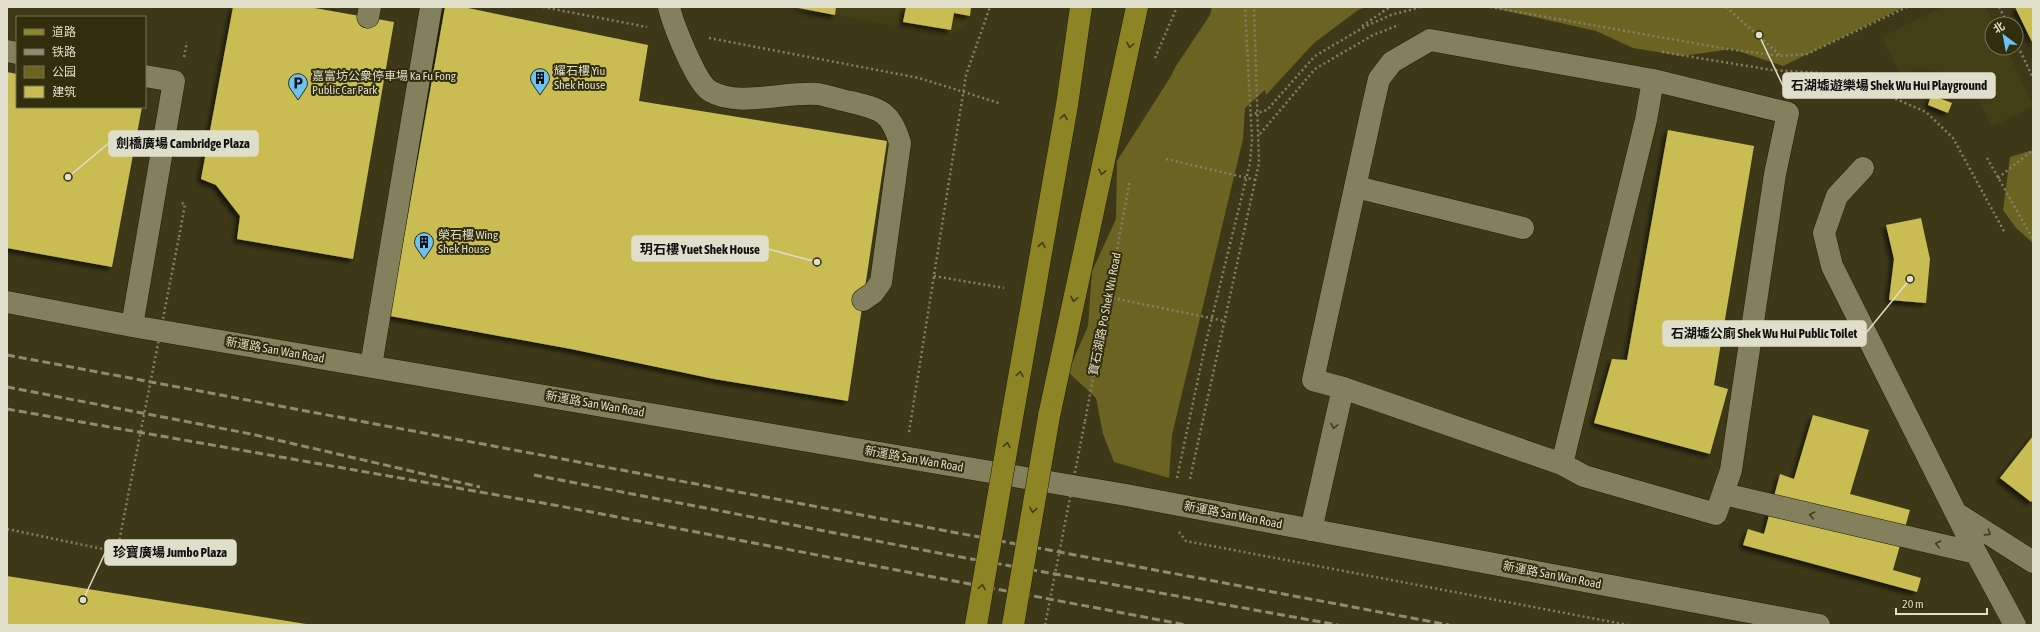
<svg xmlns="http://www.w3.org/2000/svg" width="2040" height="632" font-family="'Asap Condensed','Noto Sans SC',sans-serif">
  <style>
    .built { fill: #423e15 }
    .green { fill: #6a6322 }
    .building { fill: #c8bc52; filter: url(#shadow) }
    .lines { fill: none; stroke-linecap: round; stroke-linejoin: round }
    .minor-casing { stroke: #231f00; stroke-width: 23 }
    .major-casing { stroke: #231f00; stroke-width: 23 }
    .path { stroke: #848167; stroke-width: 2.5; stroke-dasharray: 2 3; stroke-linecap: butt }
    .minor { stroke: #83805d; stroke-width: 22 }
    .major { stroke: #8d8426; stroke-width: 22 }
    .rail { stroke: #8e8b72; stroke-width: 3; stroke-dasharray: 8 4; stroke-linecap: butt }
    .major-bridge-casing { stroke: #231f00; stroke-width: 23; stroke-linecap: butt }
    .path-bridge { stroke: #848167; stroke-width: 2.5; stroke-dasharray: 2 3; stroke-linecap: butt }
    .major-bridge { stroke: #8d8426; stroke-width: 22 }
    .oneway { stroke: #433f12 }
    .oneway2 { stroke: #413e1d }
    .labels { text-anchor: middle; dominant-baseline: central; stroke-width: 4; stroke-linejoin: round; paint-order: stroke }
    .poi-label { font-size: 12px; fill: #dfdecb; stroke: #312e0d; text-anchor: start }
    .street-label { font-size: 12px; fill: #dfdecb; stroke: #312e0d }
    .leader { fill: none; stroke: #dfdecb; stroke-width: 1.5 }
    .callout-dot { fill: #dfdecb; stroke: #312e0d; stroke-width: 1.5 }
    .callout { fill: #dfdecb; stroke: #dfdecb; stroke-width: 1.5 }
    .callout-label { font-size: 13px; text-anchor: middle; font-weight: bold; fill: #111 }
  </style>
  <defs>
    <filter id="shadow"><feDropShadow dx="-3.5" dy="3.5" stdDeviation="2" flood-color="#0009"/></filter>
  </defs>
  <rect width="100%" height="100%" fill="#3c3818"/>
  <path class="built" d="M788 7H973L968 23 949 35Z
    M1943 7H1986L1995 24H1992V48H2006L2033 104V107L1992 127 1967 77 1918 68 1901 76 1881 37Z"/>
  <path class="green" d="M1212 7H1366L1358 10 1314 43 1266 95 1265 90 1245 108 1243 139 1172 435 1169 478 1114 462 1103 434 1096 398 1068 372 1088 326 1092 271 1116 219 1117 161 1171 76 1176 66 1210 15Z
    M1489 7H1904L1783 66 1732 49 1682 56 1633 48 1596 31Z
    M2033 150V243L2016 228 2003 210 2010 157Z"/>
  <path class="building" d="M233 7H309L394 22 353 259 237 239 240 216 216 185 201 179Z
    M445 7H463L648 45 639 101 887 141 848 401 714 379 571 349 390 316Z
    M793 7H836L835 15Z
    M906 7H971L970 16 954 13 951 30 903 22Z
    M2015 7H2033V44Z
    M7 72 17 74V107H142L112 267 7 248Z
    M1931 95 1952 103 1948 113 1928 105Z
    M1668 130 1754 146 1714 385 1728 389 1710 454 1594 423 1612 359 1627 360Z
    M1921 218 1930 259 1926 303 1889 300 1894 259 1886 225Z
    M1813 415 1869 430 1850 494 1910 510 1893 570 1921 578 1917 592 1743 545 1748 529 1764 534 1780 474 1794 479Z
    M2033 436V500L2031 502 2000 478Z
    M7 576 306 624V625H7Z"/>
  <g class="lines">
    <defs>
      <path id="minor" d="M669 7C673 24 696 83 710 91 739 108 785 91 818 94 829 96 840 100 851 102 881 109 891 112 900 143L881 282 873 293 863 300
        M368 17 370 7
        M7 51 17 53
        M1863 168 1837 196 1824 233 1832 266 1976 553 2015 625
        M1356 187 1523 228
        M7 302 132 326 1126 495 1819 625
        M132 326 174 81 145 76
        M371 366 431 7
        M1562 464 1646 120 1653 80 1430 40 1392 62 1379 79 1373 105 1313 380 1343 388 1562 464 1584 476 1716 514 1731 470 1775 174 1788 113 1653 80
        M1724 494 1976 553
        M1956 513 2033 562
        M1311 530 1343 388"/>
      <path id="major" d="M1013 412 1067 105 1081 7
        M1049 416 1137 7"/>
    </defs>
    <use href="#minor" class="minor-casing"/>
    <use href="#major" class="major-casing"/>
    <path class="path" d="M543 7 647 27
      M1490 7 1727 49 1781 56 1807 54 1907 7
      M1726 7 1781 56
      M1999 7 2008 24
      M1362 26 1390 7
      M709 38 919 78 999 103
      M2016 42 2033 78
      M1662 52 1772 70 1838 74 1926 112 1953 138 2005 233
      M184 57 187 42
      M1155 58 1177 7
      M1250 115 1267 110 1315 56 1366 26 1391 15 1421 7
      M1260 134 1315 69 1373 35 1399 25
      M1987 158 2033 239
      M1166 159 1256 180
      M1998 178 2033 150
      M179 237 185 204 181 203
      M934 276 1004 288
      M1108 297 1225 321
      M1085 421 1130 180
      M909 432 966 75 990 7
      M1177 478 1205 346 1250 163 1252 140 1245 7
      M1190 479 1259 163 1254 7
      M1179 532 1186 541 1628 625"/>
    <use href="#minor" class="minor"/>
    <use href="#major" class="major"/>
    <path class="rail" d="M7 355 1449 625
      M7 387 251 434 480 487
      M7 409 554 505 1186 625
      M534 475 944 554 1338 625"/>
    <defs>
      <path id="major-bridge" d="M976 625 1013 412
        M1013 625 1049 416"/>
    </defs>
    <use href="#major-bridge" class="major-bridge-casing"/>
    <path class="path-bridge" d="M7 529 117 552 179 237
      M1045 625 1085 421"/>
    <use href="#major-bridge" class="major-bridge"/>
  </g>
  <defs><path id="oneway-chevron" d="M-2-3.5L2.5 0L-2 3.5" fill="none" stroke-width="1.6" stroke-linecap="round" stroke-linejoin="round"/></defs>
  <g class="oneway">
    <use href="#oneway-chevron" transform="translate(1130 45) rotate(102)"/>
    <use href="#oneway-chevron" transform="translate(1064 117) rotate(-80)"/>
    <use href="#oneway-chevron" transform="translate(1102 172) rotate(102)"/>
    <use href="#oneway-chevron" transform="translate(1042 245) rotate(-80)"/>
    <use href="#oneway-chevron" transform="translate(1074 299) rotate(102)"/>
    <use href="#oneway-chevron" transform="translate(1020 374) rotate(-80)"/>
    <use href="#oneway-chevron" transform="translate(1007 445) rotate(-80)"/>
    <use href="#oneway-chevron" transform="translate(1033 510) rotate(100)"/>
    <use href="#oneway-chevron" transform="translate(982 587) rotate(-80)"/>
  </g>
  <g class="oneway2">
    <use href="#oneway-chevron" transform="translate(1334 426) rotate(102)"/>
    <use href="#oneway-chevron" transform="translate(1812 515) rotate(-167)"/>
    <use href="#oneway-chevron" transform="translate(1988 533) rotate(33)"/>
    <use href="#oneway-chevron" transform="translate(1938 544) rotate(-167)"/>
  </g>
  <defs>
    <symbol id="building-pin" viewBox="-11 -11 22 30"><path d="M0 17L-7.5 6A9.5 9.5 0 1 1 7.5 6Z" fill="#6ec2f3" stroke="#312e0d"/><path d="M-4-6H4V6H1V3H-1V6H-4ZM-2.5-4.3h1.7v1.8h-1.7ZM.8-4.3h1.7v1.8H.8ZM-2.5-1h1.7V.8h-1.7ZM.8-1h1.7V.8H.8Z" fill="#111"/></symbol>
    <symbol id="parking-pin" viewBox="-11 -11 22 30"><path d="M0 17L-7.5 6A9.5 9.5 0 1 1 7.5 6Z" fill="#6ec2f3" stroke="#312e0d"/><path d="M-3.5-5.5H1a3.5 3.5 0 0 1 0 7H-1V5.5H-3.5ZM-1-3.4V-.6H.8a1.4 1.4 0 0 0 0-2.8Z" fill="#111"/></symbol>
  </defs>
  <g fill-rule="evenodd">
    <use href="#building-pin" x="529" y="67" width="22" height="30"/>
    <use href="#parking-pin" x="287" y="72" width="22" height="30"/>
    <use href="#building-pin" x="413" y="231" width="22" height="30"/>
  </g>
  <g class="labels">
    <g class="poi-label">
      <text x="554" y="71">耀石樓 Yiu<tspan x="554" dy="14">Shek House</tspan></text>
      <text x="312" y="76">嘉富坊公衆停車場 Ka Fu Fong<tspan x="312" dy="14">Public Car Park</tspan></text>
      <text x="438" y="235">榮石樓 Wing<tspan x="438" dy="14">Shek House</tspan></text>
    </g>
    <g class="street-label">
      <text transform="translate(1105 314) rotate(-79)">寶石湖路 Po Shek Wu Road</text>
      <text transform="translate(275 350) rotate(10)">新運路 San Wan Road</text>
      <text transform="translate(595 404) rotate(10)">新運路 San Wan Road</text>
      <text transform="translate(914 459) rotate(10)">新運路 San Wan Road</text>
      <text transform="translate(1233 515) rotate(11)">新運路 San Wan Road</text>
      <text transform="translate(1552 575) rotate(11)">新運路 San Wan Road</text>
    </g>
  </g>
  <path class="leader" d="M1759 35L1783 86M68 177L109 143M817 262L768 249M1910 279L1866 333M83 600L105 553"/>
  <g class="callout-dot">
    <circle cx="1759" cy="35" r="4"/>
    <circle cx="68" cy="177" r="4"/>
    <circle cx="817" cy="262" r="4"/>
    <circle cx="1910" cy="279" r="4"/>
    <circle cx="83" cy="600" r="4"/>
  </g>
  <g class="callout">
    <rect x="1783" y="73" width="212" height="25" rx="4"/>
    <rect x="109" y="131" width="149" height="25" rx="4"/>
    <rect x="632" y="236" width="136" height="25" rx="4"/>
    <rect x="1663" y="321" width="203" height="25" rx="4"/>
    <rect x="105" y="540" width="131" height="25" rx="4"/>
  </g>
  <g class="callout-label">
    <text x="1889" y="90">石湖墟遊樂場 Shek Wu Hui Playground</text>
    <text x="183" y="148">劍橋廣場 Cambridge Plaza</text>
    <text x="700" y="254">玥石樓 Yuet Shek House</text>
    <text x="1764" y="338">石湖墟公廁 Shek Wu Hui Public Toilet</text>
    <text x="170" y="557">珍寶廣場 Jumbo Plaza</text>
  </g>
  <rect width="2040" height="632" fill="none" stroke="#dfdecb" stroke-width="16"/>
  <rect x="16" y="16" width="130" height="92" fill="#312e0d" stroke="#777459"/>
  <rect x="24" y="29" width="20" height="6" fill="#8d8426" stroke="#777459"/>
  <text x="52" y="36" font-size="12" fill="#dfdecb">道路</text>
  <rect x="24" y="49" width="20" height="6" fill="#8e8b72" stroke="#777459"/>
  <text x="52" y="56" font-size="12" fill="#dfdecb">铁路</text>
  <rect x="24" y="66" width="20" height="12" fill="#6a6322" stroke="#777459"/>
  <text x="52" y="76" font-size="12" fill="#dfdecb">公园</text>
  <rect x="24" y="86" width="20" height="12" fill="#c8bc52" stroke="#777459"/>
  <text x="52" y="96" font-size="12" fill="#dfdecb">建筑</text>
  <g transform="translate(2004 36) rotate(328)"><circle r="19" fill="#312e0d" stroke="#777459"/>
  <path d="M0-3L7 15L0 10L-7 15Z" fill="#6ec2f3"/>
  <text y="-6" font-size="11" font-weight="bold" text-anchor="middle" fill="#dfdecb">北</text>
  </g>
  <path d="M1896 608v6h91v-6" fill="none" stroke="#dfdecb" stroke-width="2"/>
  <text x="1902" y="608" font-size="12" fill="#dfdecb" stroke="#312e0d" stroke-width="3" paint-order="stroke">20 m</text>
</svg>
